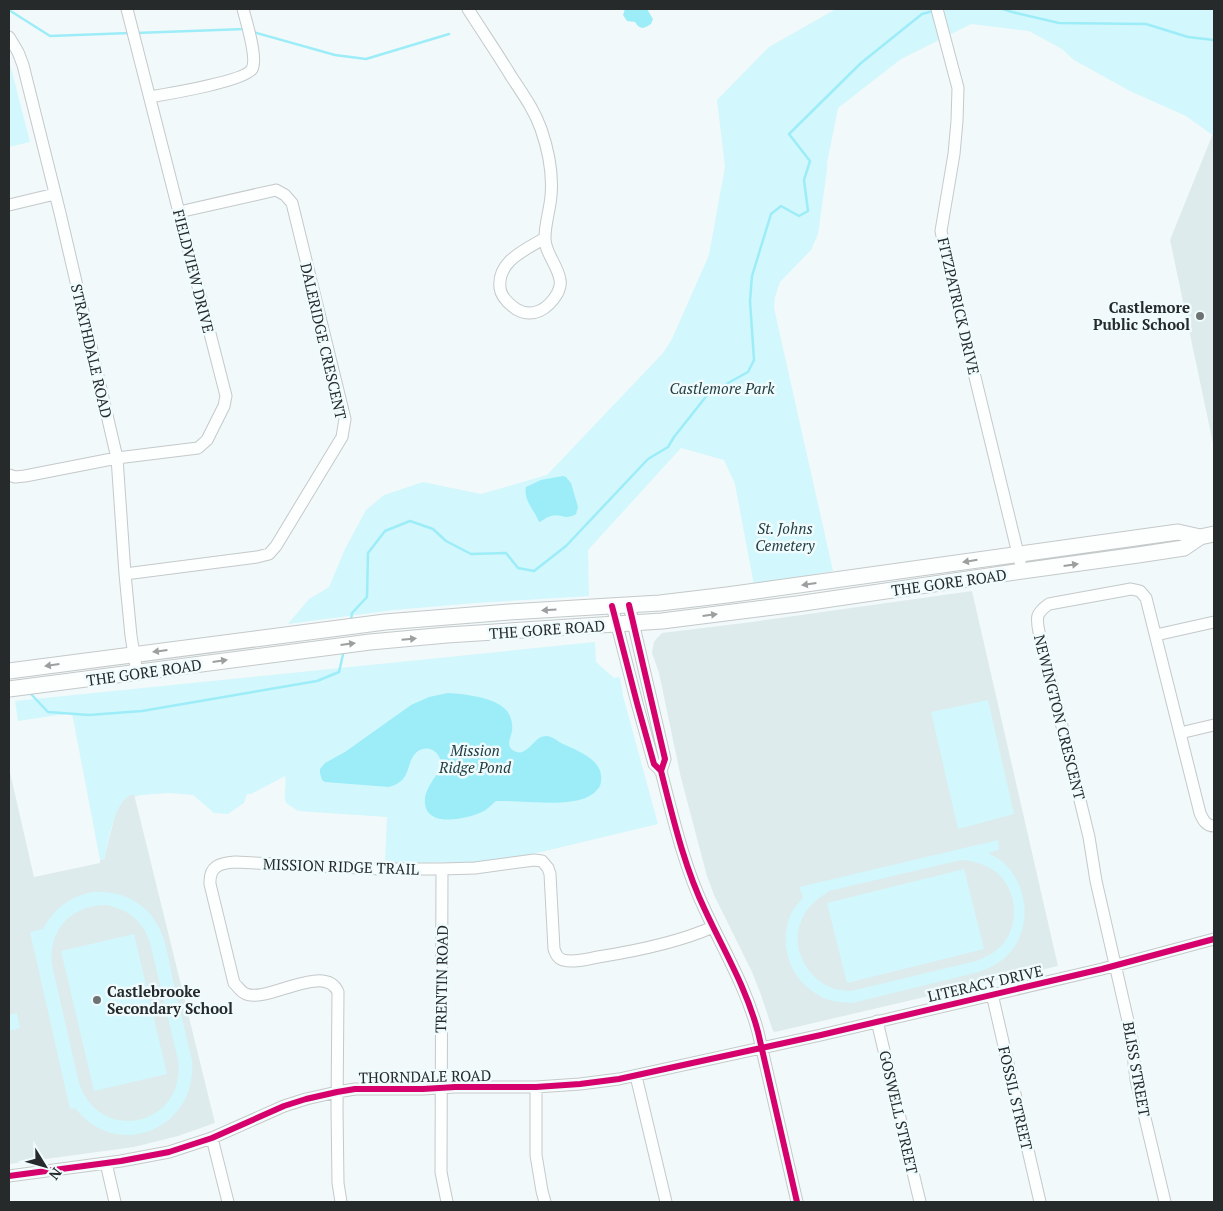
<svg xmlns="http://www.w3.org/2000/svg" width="1223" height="1211" font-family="'PT Serif',serif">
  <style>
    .built { fill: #ddebed }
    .green { fill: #d2f7fc; fill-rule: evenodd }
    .water { fill: #9dedf8 }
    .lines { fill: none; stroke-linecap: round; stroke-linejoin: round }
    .stream { stroke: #9dedf8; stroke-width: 2.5 }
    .minor-casing { stroke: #c4c9ca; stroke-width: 13 }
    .major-casing { stroke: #c4c9ca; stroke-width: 17 }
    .minor { stroke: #fdfefe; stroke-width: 11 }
    .major { stroke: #fdfefe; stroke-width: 15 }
    .cycleway-casing { stroke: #effbfd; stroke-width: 9 }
    .cycleway { stroke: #d6006c; stroke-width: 6 }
    .oneway { fill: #9c9f9f }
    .poi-dot { fill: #6d7273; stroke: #effbfd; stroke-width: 2 }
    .labels { text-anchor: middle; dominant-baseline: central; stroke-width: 5; stroke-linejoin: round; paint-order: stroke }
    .street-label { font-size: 15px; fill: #262a2b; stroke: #effbfd }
    .poi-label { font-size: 15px; font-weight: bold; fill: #262a2b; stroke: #effbfd; text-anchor: end }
    .park-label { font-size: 15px; font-style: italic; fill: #243e41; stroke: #effbfd }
  </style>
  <rect width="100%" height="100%" fill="#f2f9fa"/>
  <path class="built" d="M1214 131V448L1170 240Z
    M972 591 1058 966 775 1032 773 1031 761 995 752 972 714 895 707 876 681 778 659 673 652 653 654 642 656 639 662 633 752 622Z
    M9 768 34 877 100 863V860L104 859 116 811 123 800 130 795 134 794 215 1123 178 1136 134 1147 9 1164Z"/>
  <path class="green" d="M836 9H1214V136L1186 116 1130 91 1074 60 1062 49 1029 31 971 24 901 59 838 108 827 163V170L818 234 811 250 780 282 775 297 774 308 833 571 754 585 735 484 724 460 681 448 588 550 589 596 476 603 394 610 288 624 309 599 329 587 345 549 366 510 384 495 423 482 481 494 547 475 663 353 672 339 709 255 725 167 717 100 769 47Z
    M9 60 30 142 9 147Z
    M595 642 596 662 614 678 620 677 623 696 658 824 537 853 482 862 385 863 387 817 298 811 286 803C283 794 287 785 285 776L251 794H247L244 803 228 814 214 813 193 795 169 793 141 795 135 797 134 794C114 798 109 841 104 859L100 860 72 713 18 721 15 701Z
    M988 700 1014 814 958 829 931 712Z
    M998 840 999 850 988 853C993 856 1000 859 1004 863 1028 886 1032 926 1011 951 1003 962 991 967 979 972L852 1003C845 1002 836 1002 829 1000 794 987 777 951 790 916 793 909 799 903 803 897L799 887ZM964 860C975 862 984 864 993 870 1017 885 1021 924 1002 945 995 953 986 957 976 961L851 991C845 990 837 990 832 988 804 977 788 942 804 915 810 904 819 898 829 891L957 861Z
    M964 869 984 949 847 983 827 903Z
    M93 892C122 890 150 904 161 932 168 949 170 968 174 985 180 1010 186 1035 192 1060 198 1129 117 1162 75 1108L70 1109 30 932 43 929C54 909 70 896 93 892ZM106 905C128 909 144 922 150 943L178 1060C187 1125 100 1146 79 1083L52 965C48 930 71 905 106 905Z
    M134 934 167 1074 94 1091 61 951Z
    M17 1013 20 1028 9 1031V1015Z"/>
  <path class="water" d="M625 9H647L653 19 651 24C644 29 640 30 635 22L627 21 623 15Z
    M563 476 566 477 571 483 578 507 576 514C564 521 562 513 551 516 546 517 543 521 539 522 535 511 523 500 526 487L541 480Z
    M448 693C464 694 495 697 506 710 511 715 513 724 512 731 511 738 505 746 514 751 528 758 533 736 546 736 553 736 558 742 563 744 578 751 604 760 601 781 601 785 599 788 596 791 579 810 521 800 496 801 492 804 489 808 484 811 468 819 422 830 425 798 426 788 436 776 441 768 443 755 431 743 418 751 404 762 414 780 389 787L325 782 322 780 320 773V769L325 763 345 752 411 705 429 697Z"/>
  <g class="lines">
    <path class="stream" d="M1003 9 1012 12 1059 23 1146 24 1188 37 1214 40
      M9 10 50 36 130 33
      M253 32 335 55 366 59 449 34
      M136 33 245 29
      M351 620 352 613 367 597 368 553 385 531 410 521 433 529 446 541 471 554 506 553 518 568 534 571 566 546 648 459 668 447 674 437 708 394 748 372 754 360 750 301 752 276 771 214 781 206 799 216 808 211 804 180 810 161 789 134 861 63 922 14 933 11
      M30 693 48 712 89 715 142 711 317 681 339 672 344 650"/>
    <defs>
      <path id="minor" d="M468 9C482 31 497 53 511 76 522 93 534 109 541 129 548 149 553 174 551 196 550 209 545 224 545 237 544 252 558 265 560 280 561 284 559 290 557 294 548 309 533 319 516 309 509 304 501 297 500 288 497 261 525 250 545 238
        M937 9 958 88 957 121 954 154 941 231 949 270 1020 562
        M9 37 18 52 23 65 60 213 117 458 125 574 131 636 137 673
        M150 97C167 94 245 81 252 69 258 58 246 21 243 9
        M9 205 55 194
        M9 475 15 477 25 476 117 458 198 448 207 440 224 406 226 396 127 9
        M125 574 257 557 269 554 276 546 342 437 345 419 292 203 285 195 276 190 179 212
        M629 605 665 759 661 771
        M612 606 637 703 654 764 661 771C673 818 684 866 705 910 724 951 746 987 758 1032L797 1202
        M1156 635 1214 622
        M1180 733 1214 725
        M442 869 441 1172 447 1202
        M992 994 1040 1202
        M877 1021 920 1202
        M636 1076 666 1202
        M536 1087V1155L542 1191 545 1202
        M212 1138 228 1202
        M106 1163 115 1202
        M9 1176 121 1161 169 1152 212 1138 284 1106 306 1099 337 1092 355 1089H423L455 1087H536L580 1084 619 1079 821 1035 1102 969 1214 939
        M341 1202 338 1183 337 1109 338 992C325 962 267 1003 246 994 241 992 238 987 234 983L210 884C209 866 220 863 235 862L381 869H442L475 868 534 860 542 861 548 868 550 874 554 949C556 954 557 958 563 960 574 963 587 959 598 957 636 951 677 943 713 927
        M1165 1202 1136 1080 1134 1063 1133 1043 1096 881 1089 837 1039 632C1036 617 1036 613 1049 604L1131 589 1140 591 1146 598 1200 813C1203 820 1206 826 1214 826"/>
      <path id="major" d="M9 671 385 622 509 612 660 603 727 595 1178 532 1200 537 1214 534
        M9 689 370 642 447 635 662 621 797 604 1022 571 1138 555 1184 548 1200 537"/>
    </defs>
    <use href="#minor" class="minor-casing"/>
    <use href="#major" class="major-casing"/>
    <use href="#minor" class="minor"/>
    <use href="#major" class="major"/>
    <defs>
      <path id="cycleway" d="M629 605 665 759 661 771
        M612 606 637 703 654 764 661 771C673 818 684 866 705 910 724 951 746 987 758 1032L797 1202
        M9 1176 121 1161 169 1152 212 1138 284 1106 306 1099 337 1092 355 1089H423L455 1087H536L580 1084 619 1079 821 1035 1102 969 1214 939"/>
    </defs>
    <use href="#cycleway" class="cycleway-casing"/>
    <use href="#cycleway" class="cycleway"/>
  </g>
  <defs><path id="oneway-solid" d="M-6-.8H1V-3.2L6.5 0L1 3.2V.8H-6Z" transform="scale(1.25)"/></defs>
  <g class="oneway">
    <use href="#oneway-solid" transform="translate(970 561) rotate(171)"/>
    <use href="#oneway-solid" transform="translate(1071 565) rotate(-8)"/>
    <use href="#oneway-solid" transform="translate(809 584) rotate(172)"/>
    <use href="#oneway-solid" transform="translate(549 610) rotate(177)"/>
    <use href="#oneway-solid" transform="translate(710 615) rotate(-7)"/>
    <use href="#oneway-solid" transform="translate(409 639) rotate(-5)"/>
    <use href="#oneway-solid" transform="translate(348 644) rotate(-7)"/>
    <use href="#oneway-solid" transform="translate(160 651) rotate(173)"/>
    <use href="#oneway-solid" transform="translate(220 661) rotate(-8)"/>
    <use href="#oneway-solid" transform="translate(52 665) rotate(172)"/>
  </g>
  <g class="poi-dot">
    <circle cx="1200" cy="316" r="5"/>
    <circle cx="97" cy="1000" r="5"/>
  </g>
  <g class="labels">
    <g class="street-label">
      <text transform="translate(194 271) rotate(76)">FIELDVIEW DRIVE</text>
      <text transform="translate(959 306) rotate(77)">FITZPATRICK DRIVE</text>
      <text transform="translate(324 341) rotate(77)">DALERIDGE CRESCENT</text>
      <text transform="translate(92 351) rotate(77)">STRATHDALE ROAD</text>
      <text transform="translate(949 582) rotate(-8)">THE GORE ROAD</text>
      <text transform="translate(547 629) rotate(-4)">THE GORE ROAD</text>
      <text transform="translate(144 672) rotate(-8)">THE GORE ROAD</text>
      <text transform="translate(1060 717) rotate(76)">NEWINGTON CRESCENT</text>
      <text transform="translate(341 866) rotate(2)">MISSION RIDGE TRAIL</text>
      <text transform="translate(441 979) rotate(-89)">TRENTIN ROAD</text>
      <text transform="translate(985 983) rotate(-13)">LITERACY DRIVE</text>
      <text transform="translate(1137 1069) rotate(80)">BLISS STREET</text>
      <text transform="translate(425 1076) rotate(-1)">THORNDALE ROAD</text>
      <text transform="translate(1016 1098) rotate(77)">FOSSIL STREET</text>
      <text transform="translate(899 1112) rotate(77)">GOSWELL STREET</text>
    </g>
    <g class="poi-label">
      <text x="1190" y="307">Castlemore<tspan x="1190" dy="17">Public School</tspan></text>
      <text x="107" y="991" text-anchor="start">Castlebrooke<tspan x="107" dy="17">Secondary School</tspan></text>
    </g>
    <g class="park-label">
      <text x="722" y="388">Castlemore Park</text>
      <text x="785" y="528">St. Johns<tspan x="785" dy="17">Cemetery</tspan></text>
      <text x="475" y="750">Mission<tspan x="475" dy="17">Ridge Pond</tspan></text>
    </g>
  </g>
  <rect width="1223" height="1211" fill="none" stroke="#262a2b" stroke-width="20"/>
  <g transform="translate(45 1166) rotate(127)" stroke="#effbfd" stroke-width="4" paint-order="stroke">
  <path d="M0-4L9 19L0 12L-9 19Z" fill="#262a2b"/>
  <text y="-8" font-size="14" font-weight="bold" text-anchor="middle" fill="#262a2b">N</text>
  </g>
</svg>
